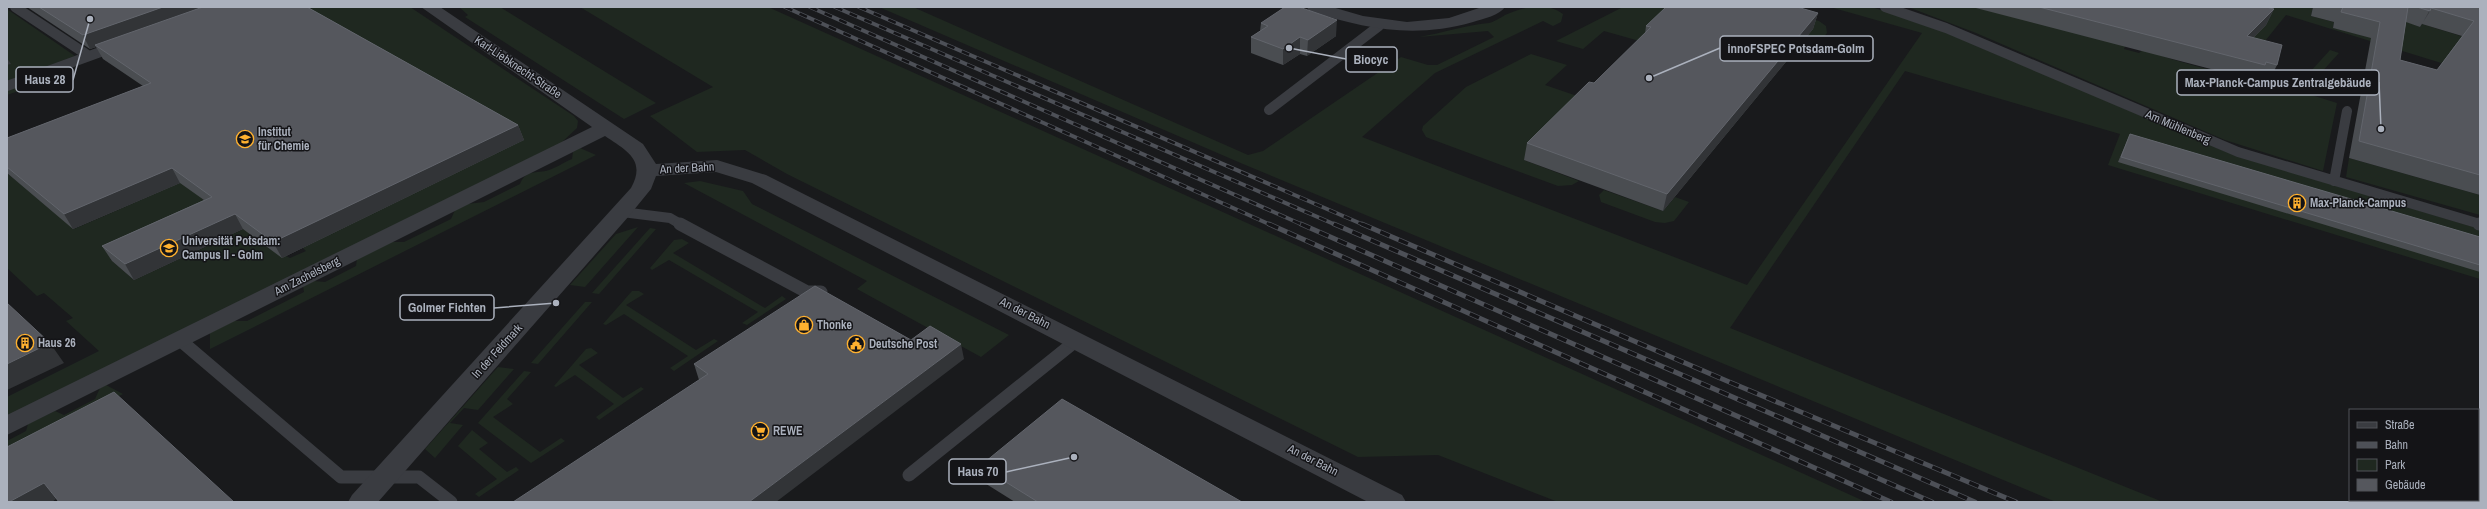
<svg xmlns="http://www.w3.org/2000/svg" width="2487" height="509" font-family="'Archivo Narrow',sans-serif">
  <style>
    .green { fill: #1f2820 }
    .lines { fill: none; stroke-linecap: round; stroke-linejoin: round }
    .lane-far1 { stroke: #3a3c41; stroke-width: 10 }
    .lane { stroke: #3a3c41; stroke-width: 13 }
    .street { fill: #3a3c41; fill-rule: evenodd }
    .rail-far1-casing { stroke: #4d5057; stroke-width: 4 }
    .rail-casing { stroke: #4d5057; stroke-width: 5 }
    .rail-far1 { stroke: #141417; stroke-width: 2.5; stroke-dasharray: 8; stroke-linecap: butt }
    .rail { stroke: #141417; stroke-width: 3.5; stroke-dasharray: 10; stroke-linecap: butt }
    .wall { fill: #4a4d51; fill-rule: evenodd }
    .shaded-wall { fill: #323437 }
    .building { fill: #55575d; stroke: #62656c }
    .labels { text-anchor: middle; dominant-baseline: central; stroke-width: 3; stroke-linejoin: round; paint-order: stroke }
    .street-label { font-size: 12px; fill: #abb1bd; stroke: #141417 }
    .poi-label { font-size: 12px; font-weight: bold; fill: #abb1bd; stroke: #141417; text-anchor: start }
    .leader { fill: none; stroke: #abb1bd; stroke-width: 1.5 }
    .callout-dot { fill: #abb1bd; stroke: #141417; stroke-width: 1.5 }
    .callout { fill: #141417; stroke: #abb1bd; stroke-width: 1.5 }
    .callout-label { font-size: 13px; text-anchor: middle; font-weight: bold; fill: #abb1bd }
  </style>
  <rect width="100%" height="100%" fill="#191a1c"/>
  <path class="green" d="M245 7 257 11 268 7H410L574 116 578 121 577 128 561 143 7 417V397L99 351 66 321 73 318 44 293 37 296 7 268V173L18 182 158 126 52 210 74 229 216 167 214 208 110 259 134 280 280 212 286 256 290 258 306 251 302 247 523 140Z
    M459 7H500L656 103 624 119 465 17 468 15Z
    M580 7H768L1866 502H1558L1438 455 1358 457 787 174 745 150 697 152 650 116 713 87Z
    M879 7H913L1248 155 1263 151 1401 57 1428 65H1437L1494 37 1488 31 1419 37C1443 33 1466 25 1489 23 1494 22 1500 18 1505 15 1523 7 1546 1 1563 14L1561 22 1553 26 1543 21 1435 73 1362 137 1747 285 1922 33 1830 7H1871L1916 20 2231 154 2480 229V279L2108 165 2120 134 1905 71 1730 328 2163 502H2056L1243 164Z
    M1623 7H1678L1643 42 1604 31 1583 49 1556 41Z
    M1908 7H1973L2126 44 2124 49 2139 53 2144 49C2179 64 2219 71 2256 81L2257 78 2337 103 2323 171 2225 140 1976 33Z
    M2217 7H2313L2311 16 2334 22 2333 28 2369 37 2400 18 2420 27 2422 24 2464 37 2480 75 2286 15 2253 56 2251 39 2267 23Z
    M7 9 75 56 7 81V65L10 64 7 61Z
    M1780 10 1819 21 1826 26 1827 33 1822 39 1808 35Z
    M2330 50 2339 53 2319 75 2310 72Z
    M1531 54 1567 65 1545 85 1586 99 1524 160 1579 181 1572 185 1558 186 1431 139 1426 137 1422 130 1423 126 1466 87Z
    M54 74H59L70 81 58 86 50 80 7 95V90Z
    M580 148 596 155 210 349V333L234 321H247L304 292 303 286 314 281 325 282 356 266 357 259 391 242H404L451 219 455 210 467 204 484 202 520 184C526 169 536 174 549 170 556 168 564 162 572 159L573 152Z
    M2349 158 2480 195V215L2346 177Z
    M700 181 743 191 752 204 1009 335 981 357 857 289 867 281 684 183Z
    M1604 190 1663 211 1675 197 1689 202 1674 221 1665 223 1655 222 1601 202 1599 195Z
    M638 227 585 287 570 285 616 234Z
    M650 228 656 229 599 294 592 293Z
    M682 239 689 243 673 253 765 308 782 296 786 299 747 325 742 323 758 312 669 260 652 270 650 268 674 240Z
    M632 291H639L644 294 626 305 696 350 714 339 718 341 674 371 670 368 688 356 624 314 606 325 603 324Z
    M585 302H592L538 364 531 363Z
    M591 348 598 353 579 365 623 398 641 387 644 389 599 420 596 417 614 404 575 375 556 387 554 386 586 349Z
    M498 367 514 369 478 410 464 408 450 423 463 425 435 458 425 449Z
    M524 371 531 372 507 399 513 404 493 417 540 452 561 438 565 441 531 463 478 423Z
    M106 385 123 394 7 453V441L26 431 28 424 55 411 64 415 95 399 100 388Z
    M472 430 488 443 479 449 507 472 516 467 519 470 479 497 475 494 497 479 458 446Z"/>
  <g class="lines">
    <path class="lane-far1" d="M15 7 89 56
      M1885 7 1946 28 2238 152 2480 224
      M7 86 114 47
      M1269 110 1379 26
      M2334 181 2347 111
      M622 212 670 218 682 225"/>
    <path class="lane" d="M680 224 807 292H821
      M2479 224H2480
      M180 340 341 477H419L451 502
      M909 475 1077 340"/>
    <path class="street" d="M421 7H440L643 144 656 164 717 160 766 175 1402 495 1406 502H1368L752 183 716 172 656 176 651 189 629 216 378 502H348L352 495 631 188C647 159 625 150 605 136L7 435V415L592 127Z
      M1307 7H1332L1363 16 1407 22 1449 18 1482 7H1505C1500 15 1483 19 1473 22 1413 39 1367 29 1309 11Z"/>
    <defs>
      <path id="rail-far1" d="M785 7 1271 225
        M810 7 1303 225
        M835 7 1336 225
        M859 7 1364 225"/>
      <path id="rail" d="M1269 224 1891 502
        M1301 224 1932 502
        M1334 224 1975 502
        M1362 224 1727 381 2016 502"/>
    </defs>
    <use href="#rail-far1" class="rail-far1-casing"/>
    <use href="#rail" class="rail-casing"/>
    <use href="#rail-far1" class="rail-far1"/>
    <use href="#rail" class="rail"/>
  </g>
  <path class="wall" d="M27 7H307L518 125 524 140 282 258 243 229 134 280 112 261 102 246 204 200 180 183 73 229 7 173V138L143 86 103 59 96 47 90 49Z
    M1972 7H2266L2274 9 2266 25 2253 38 2277 65 2269 81 2258 78 2257 81Z
    M2313 7H2480V195L2349 158 2371 38 2333 28 2334 22 2311 16ZM2406 22 2420 27 2422 24 2462 36 2437 70 2400 60Z
    M1818 13 1813 29 1663 211 1524 160 1527 143 1594 83 1645 34 1646 26Z
    M1261 23 1336 36 1307 56 1300 54 1283 65 1251 53V37L1260 31Z
    M2130 134 2480 237V272L2118 162Z
    M911 340 964 359 699 380 694 364Z
    M980 466 1242 502H1015L983 482Z"/>
  <path class="shaded-wall" d="M163 7H207L95 45 96 47 90 49 83 35Z
    M2431 8 2422 24 2420 27 2430 11Z
    M2274 9 2266 25 2239 52 2247 36Z
    M1818 13 1813 29 1663 211 1667 194Z
    M1337 20 1336 36 1307 56 1308 40Z
    M1300 37V54L1283 65V49Z
    M7 58 11 64 7 65Z
    M518 125 524 140 282 258 273 242Z
    M172 168 180 183 73 229 64 214Z
    M235 214 243 229 134 280 125 264Z
    M50 343 64 363 7 390V364Z
    M961 344 964 359 776 502H749Z
    M44 483 56 499 52 502H9Z"/>
  <path class="building" d="M39 7H163L83 35Z
    M203 7H307L518 125 273 242 235 214 125 264 102 246 212 197 172 168 64 214 7 167V138L151 83 95 45Z
    M1285 7H1299L1337 20 1308 40 1300 37 1283 49 1251 37 1268 26 1261 23Z
    M1666 7H1797L1818 13 1667 194 1527 143 1589 82 1594 83 1651 27 1646 26Z
    M2039 7H2266L2274 9 2247 36 2282 45 2277 65 2266 62 2265 65Z
    M2343 7H2408L2400 60 2437 70 2474 21 2431 8 2430 11 2417 7H2480V175L2359 141 2380 22 2341 12Z
    M2130 134 2480 237V265L2121 157Z
    M815 286 911 340 930 326 961 344 749 502H513L708 374 694 364Z
    M7 303 50 343 7 364Z
    M114 392 234 502H59L44 483 9 502H7V447Z
    M1062 399 1242 502H1038L980 466Z"/>
  <defs>
    <symbol id="university-ring" viewBox="-11 -11 22 22"><circle r="9.5" fill="#141417" stroke="#ffb12f" stroke-width="1.5"/><path d="M0-5L7-2L0 1L-7-2ZM-4 1L0 2.5L4 1V4Q0 6-4 4Z" fill="#ffb12f"/></symbol>
    <symbol id="building-ring" viewBox="-11 -11 22 22"><circle r="9.5" fill="#141417" stroke="#ffb12f" stroke-width="1.5"/><path d="M-4-6H4V6H1V3H-1V6H-4ZM-2.5-4.3h1.7v1.8h-1.7ZM.8-4.3h1.7v1.8H.8ZM-2.5-1h1.7V.8h-1.7ZM.8-1h1.7V.8H.8Z" fill="#ffb12f"/></symbol>
    <symbol id="shop-ring" viewBox="-11 -11 22 22"><circle r="9.5" fill="#141417" stroke="#ffb12f" stroke-width="1.5"/><path d="M-5-2.5h2.3a2.7 3.5 0 0 1 5.4 0H5L5.5 6h-11ZM-1.5-2.5h3a1.5 2.3 0 0 0-3 0Z" fill="#ffb12f"/></symbol>
    <symbol id="civic-ring" viewBox="-11 -11 22 22"><circle r="9.5" fill="#141417" stroke="#ffb12f" stroke-width="1.5"/><path d="M-.6-6.5H3V-4.5H.6V-3L4-1V1h2V6H-6V1h2V-1L-.6-3ZM-1.2 2.5V6h2.4V2.5Z" fill="#ffb12f"/></symbol>
    <symbol id="supermarket-ring" viewBox="-11 -11 22 22"><circle r="9.5" fill="#141417" stroke="#ffb12f" stroke-width="1.5"/><path d="M-6-5.5h2.5l.6 2H6L4.5 2H-2.5L-4.4-4H-6ZM-1.5 3.2a1.3 1.3 0 1 0 .1 0ZM3 3.2a1.3 1.3 0 1 0 .1 0Z" fill="#ffb12f"/></symbol>
  </defs>
  <g fill-rule="evenodd">
    <use href="#university-ring" x="235" y="129" width="20" height="20"/>
    <use href="#building-ring" x="2287" y="193" width="20" height="20"/>
    <use href="#university-ring" x="159" y="238" width="20" height="20"/>
    <use href="#shop-ring" x="794" y="315" width="20" height="20"/>
    <use href="#building-ring" x="15" y="333" width="20" height="20"/>
    <use href="#civic-ring" x="846" y="334" width="20" height="20"/>
    <use href="#supermarket-ring" x="750" y="421" width="20" height="20"/>
  </g>
  <g class="labels">
    <g class="street-label">
      <text transform="translate(518 67) rotate(34)">Karl-Liebknecht-Straße</text>
      <text transform="translate(2178 127) rotate(23)">Am Mühlenberg</text>
      <text transform="translate(687 168) rotate(-3)">An der Bahn</text>
      <text transform="translate(307 276) rotate(-27)">Am Zachelsberg</text>
      <text transform="translate(1025 313) rotate(27)">An der Bahn</text>
      <text transform="translate(497 351) rotate(-48)">In der Feldmark</text>
      <text transform="translate(1313 460) rotate(27)">An der Bahn</text>
    </g>
    <g class="poi-label">
      <text x="258" y="132">Institut<tspan x="258" dy="14">für Chemie</tspan></text>
      <text x="2310" y="203">Max-Planck-Campus</text>
      <text x="182" y="241">Universität Potsdam:<tspan x="182" dy="14">Campus II - Golm</tspan></text>
      <text x="817" y="325">Thonke</text>
      <text x="38" y="343">Haus 26</text>
      <text x="869" y="344">Deutsche Post</text>
      <text x="773" y="431">REWE</text>
    </g>
  </g>
  <path class="leader" d="M1649 78L1720 48M1289 48L1346 59M90 19L73 80M2381 129L2379 82M556 303L494 308M1074 457L1006 472"/>
  <g class="callout-dot">
    <circle cx="1649" cy="78" r="4"/>
    <circle cx="1289" cy="48" r="4"/>
    <circle cx="90" cy="19" r="4"/>
    <circle cx="2381" cy="129" r="4"/>
    <circle cx="556" cy="303" r="4"/>
    <circle cx="1074" cy="457" r="4"/>
  </g>
  <g class="callout">
    <rect x="1720" y="36" width="153" height="25" rx="4"/>
    <rect x="1346" y="47" width="51" height="25" rx="4"/>
    <rect x="16" y="67" width="57" height="25" rx="4"/>
    <rect x="2177" y="70" width="202" height="25" rx="4"/>
    <rect x="400" y="295" width="94" height="25" rx="4"/>
    <rect x="949" y="459" width="57" height="25" rx="4"/>
  </g>
  <g class="callout-label">
    <text x="1796" y="53">innoFSPEC Potsdam-Golm</text>
    <text x="1371" y="64">Biocyc</text>
    <text x="45" y="84">Haus 28</text>
    <text x="2278" y="87">Max-Planck-Campus Zentralgebäude</text>
    <text x="447" y="312">Golmer Fichten</text>
    <text x="978" y="476">Haus 70</text>
  </g>
  <rect width="2487" height="509" fill="none" stroke="#abb1bd" stroke-width="16"/>
  <rect x="2349" y="409" width="130" height="92" fill="#141417" stroke="#505359"/>
  <rect x="2357" y="422" width="20" height="6" fill="#3a3c41" stroke="#505359"/>
  <text x="2385" y="429" font-size="12" fill="#abb1bd">Straße</text>
  <rect x="2357" y="442" width="20" height="6" fill="#4d5057" stroke="#505359"/>
  <text x="2385" y="449" font-size="12" fill="#abb1bd">Bahn</text>
  <rect x="2357" y="459" width="20" height="12" fill="#1f2820" stroke="#505359"/>
  <text x="2385" y="469" font-size="12" fill="#abb1bd">Park</text>
  <rect x="2357" y="479" width="20" height="12" fill="#55575d" stroke="#505359"/>
  <text x="2385" y="489" font-size="12" fill="#abb1bd">Gebäude</text>
</svg>
